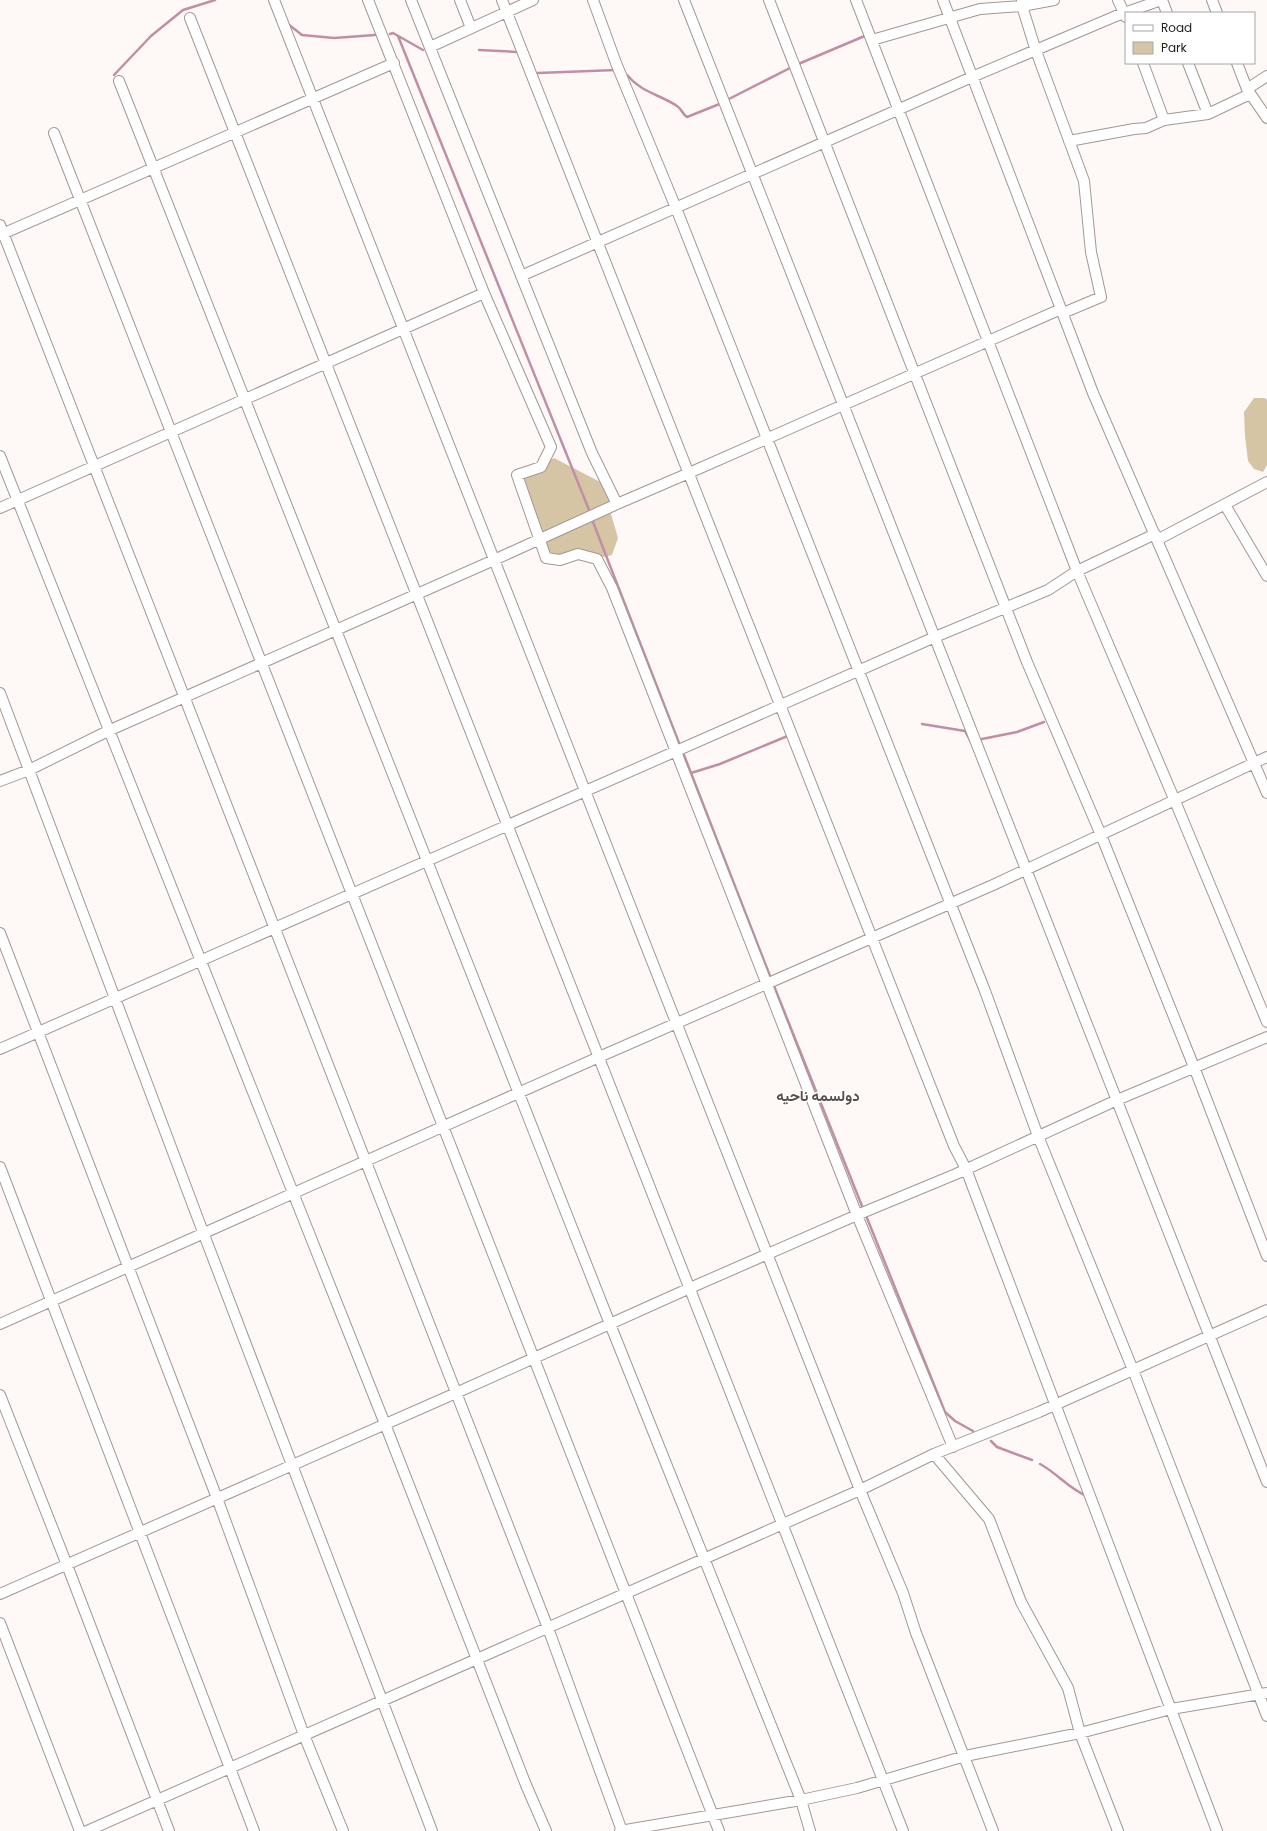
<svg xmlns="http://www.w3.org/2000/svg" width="1267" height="1831" font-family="Poppins,Vazirmatn,sans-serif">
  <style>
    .green { fill: #d6c5a4 }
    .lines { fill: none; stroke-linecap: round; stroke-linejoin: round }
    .stream { stroke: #c18fa5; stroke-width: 2.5 }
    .minor-casing { stroke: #a49793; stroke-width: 12 }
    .minor { stroke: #fff; stroke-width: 10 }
    .labels { text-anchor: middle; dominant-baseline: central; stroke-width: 3; stroke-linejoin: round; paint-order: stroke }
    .district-label { font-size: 15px; font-weight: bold; fill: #5a4e4b; stroke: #fff }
  </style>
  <rect width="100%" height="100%" fill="#fef9f7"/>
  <path class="green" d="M1254 398H1265L1267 400V465L1263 472 1254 469 1248 461 1245 436 1244 412Z
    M554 458 606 485 611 514 618 538 612 555 604 557 578 552 559 556 548 554 522 477Z"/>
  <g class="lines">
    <path class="stream" d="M288 24 302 35 334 38 375 35
      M390 34 393 33 423 50
      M398 36 589 510
      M479 50 518 52 519 54
      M796 65 867 35
      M538 73 616 70
      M114 75 151 36 183 10 215 0
      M627 75C642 93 659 94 677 106 682 109 682 114 687 117L722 103
      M727 100 792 67
      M593 522 679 743
      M922 724 965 731 971 742
      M977 740 1017 732 1044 722
      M684 755 770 976
      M691 773 720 764 790 735
      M774 986 862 1206
      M867 1218 945 1412 955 1421 973 1431
      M991 1441 997 1447 1032 1460
      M1040 1464C1057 1473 1069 1489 1087 1496"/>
    <defs>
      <path id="minor" d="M274 0 860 1490 903 1593 916 1633 993 1831
        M368 0 484 293 551 447 541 467 517 475 546 558 560 560 578 554 597 559 612 588 857 1215 953 1447
        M411 0 592 453 617 504
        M460 0 471 28
        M502 0 954 1146 966 1169 1217 1831
        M593 0 616 63 676 208 985 991 1038 1136 1133 1370 1267 1716
        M684 0 1267 1482
        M769 0 1027 662 1101 835 1194 1067 1267 1256
        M856 0 1077 571 1175 801 1267 1022
        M943 0 1093 393 1267 793
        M1022 0V6L1036 51 1084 181 1091 252 1101 297 1063 313
        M1118 0 1126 17
        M1162 0 1167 13
        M1212 0 1217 13
        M190 18 903 1831
        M872 40 980 9 1022 6 1054 0
        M430 47 533 0
        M1143 63 1164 120
        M1237 63 1247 89 1267 118
        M119 81 610 1324 801 1800 810 1831
        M1247 89 1267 76
        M1208 114 1250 94
        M54 133 719 1831
        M1069 141 1134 129 1146 128 1164 120 1208 114 1188 63
        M0 225 548 1628 622 1831
        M0 235 394 63
        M521 276 972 77 1116 16 1161 0
        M0 456 385 1424 526 1785 546 1831
        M1225 505 1267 576
        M0 508 484 293
        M1157 540 1267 482
        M0 693 203 1232 432 1831
        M0 781 29 770 108 731 494 560 617 504 689 473 1061 309
        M0 933 217 1498 304 1735 343 1831
        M0 1049 935 637 1048 590 1077 571 1155 534
        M0 1167 254 1831
        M0 1324 599 1057 993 885 1267 757
        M0 1395 67 1565 169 1831
        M934 1454 989 1519 1021 1602 1068 1688 1080 1733 1118 1831
        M0 1594 456 1393 690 1288 857 1215 956 1174 1117 1100 1267 1037
        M0 1623 80 1831
        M87 1831 860 1490 934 1454 1039 1412 1267 1310
        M620 1831 801 1800 857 1788 965 1756 1080 1733 1171 1709 1267 1693"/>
    </defs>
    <use href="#minor" class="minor-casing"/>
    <use href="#minor" class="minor"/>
  </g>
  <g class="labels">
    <g class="district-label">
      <text x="818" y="1095">دولسمه ناحیه</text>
    </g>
  </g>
  <rect x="1125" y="12" width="130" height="52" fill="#ffffff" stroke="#a8a6a5"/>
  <rect x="1133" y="25" width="20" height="6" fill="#ffffff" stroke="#a8a6a5"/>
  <text x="1161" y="32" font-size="12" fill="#25201e">Road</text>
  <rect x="1133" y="42" width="20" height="12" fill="#d6c5a4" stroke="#a8a6a5"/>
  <text x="1161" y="52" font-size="12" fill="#25201e">Park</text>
</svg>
